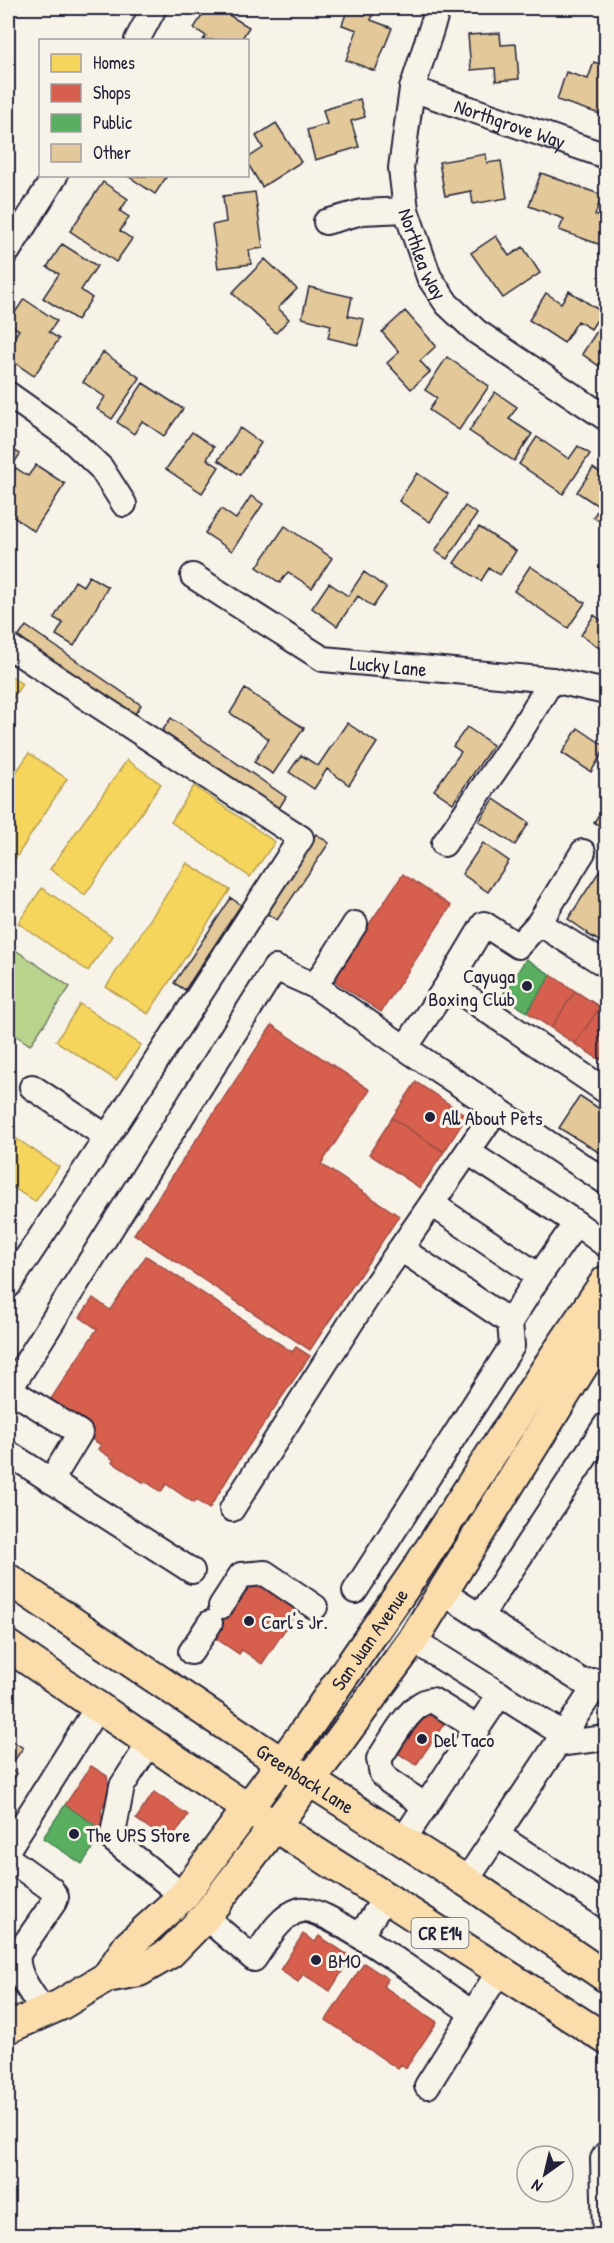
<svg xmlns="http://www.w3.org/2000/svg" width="614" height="2243" font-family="'Patrick Hand',sans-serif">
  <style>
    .green { fill: #b9d48c; stroke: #6e7b64; stroke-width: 1.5 }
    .homes { fill: #f6d55c; stroke: #b69f52; stroke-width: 1.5 }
    .shops { fill: #d6604d; stroke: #a04d48; stroke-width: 1.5 }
    .public { fill: #5aae61; stroke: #498456; stroke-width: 1.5 }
    .building { fill: #e3c999; stroke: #22223b; stroke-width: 1.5 }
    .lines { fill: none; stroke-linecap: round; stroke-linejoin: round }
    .minor-casing { stroke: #22223b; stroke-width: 28 }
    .major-casing { stroke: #22223b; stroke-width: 34 }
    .minor { stroke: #f7f3e8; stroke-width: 24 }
    .major { stroke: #faddab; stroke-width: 30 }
    .poi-dot { fill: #22223b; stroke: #f7f3e8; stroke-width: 2 }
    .labels { text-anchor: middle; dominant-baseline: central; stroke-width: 6; stroke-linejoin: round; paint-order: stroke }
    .shield { fill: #f7f3e8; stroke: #62616f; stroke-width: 1.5 }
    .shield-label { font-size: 18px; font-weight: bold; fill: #22223b }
    .street-label { font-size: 20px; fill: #22223b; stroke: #f7f3e8 }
    .poi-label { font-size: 20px; fill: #22223b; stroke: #f7f3e8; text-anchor: start }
  </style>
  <rect width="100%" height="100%" fill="#f7f3e8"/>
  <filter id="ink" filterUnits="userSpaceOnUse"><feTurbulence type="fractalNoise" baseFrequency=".0167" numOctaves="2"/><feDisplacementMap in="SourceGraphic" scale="12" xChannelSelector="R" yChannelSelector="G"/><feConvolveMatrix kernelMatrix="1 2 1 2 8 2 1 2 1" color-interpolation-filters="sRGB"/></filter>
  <g filter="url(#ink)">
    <path class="green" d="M8 945 70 987 30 1045 8 1030Z"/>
    <path class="homes" d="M8 674 22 684 8 706Z
      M29 753 67 779 8 870V785Z
      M127 760 161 784 85 895 50 869Z
      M194 786 275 842 250 877 171 822Z
      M187 863 230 890 148 1014 106 987Z
      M42 888 112 936 88 971 18 923Z
      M80 1004 141 1045 116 1080 56 1041Z
      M8 1133 59 1167 35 1202 8 1184Z"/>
    <path class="shops" d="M403 874 451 906 381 1012 332 979Z
      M551 975 575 991 551 1028 527 1012Z
      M575 991 600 1007 575 1044 551 1028Z
      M600 1007 606 1012V1050L600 1060 575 1044Z
      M272 1025 370 1090 321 1164 399 1216 310 1350 134 1234Z
      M416 1082 467 1116 444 1152 392 1118Z
      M392 1118 444 1152 420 1188 369 1154Z
      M146 1256 292 1352 296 1347 310 1356 239 1460 209 1509 196 1500 194 1503 166 1484 161 1492 145 1481 144 1483 112 1462 114 1460 98 1449 101 1445 45 1408 97 1329 80 1317 93 1298 110 1310Z
      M252 1579 298 1610 262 1664 242 1650 239 1654 208 1633 204 1619 215 1602Z
      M431 1706 448 1718 416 1765 393 1750 418 1713Z
      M91 1766 107 1776 110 1794 101 1809 104 1831 65 1805Z
      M154 1792 188 1815 170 1842 136 1819Z
      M303 1934 315 1942 319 1936 351 1957 330 1991 303 1974 298 1982 280 1970Z
      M364 1963 388 1979 383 1986 437 2022 406 2068 401 2064 398 2069 326 2020Z"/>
    <path class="public" d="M526 959 551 975 527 1012 502 996Z
      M65 1805 104 1831 82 1864 43 1838Z"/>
    <path class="building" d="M207 8H217L249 27 241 40H203L206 36 194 28Z
      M348 8H375L371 20 392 28 375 71 346 60 357 30 342 25Z
      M500 33 501 45 516 44 519 79 496 81 495 68 471 70 468 35Z
      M594 62 606 66V116L557 100 566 72 588 79Z
      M360 99 365 117 351 121 359 147 315 160 307 130 327 124 323 110Z
      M276 123 301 162 262 187 248 164V158L263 148 256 136Z
      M486 154 487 163 501 161 507 198 473 204 471 191 445 196 439 162Z
      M541 173 602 195 595 215 606 219V229L601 245 559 230 564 219 529 206Z
      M128 176H167L155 194Z
      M103 182 128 199 120 211 129 217 120 231 132 239 116 262 70 231Z
      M255 192 263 248 249 250 251 264 218 268 212 225 226 222 223 196Z
      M496 236 509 256 523 247 540 273 503 298 471 253Z
      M62 244 97 266 81 290 92 298 77 320 43 298 59 274 47 267Z
      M265 259 297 289 278 308 289 319 276 333 232 293Z
      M309 287 352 297 348 316 364 319 358 345 328 338 331 325 302 318Z
      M569 291 602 312 591 329 578 321 564 343 529 320 546 293 561 303Z
      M24 299 57 321 49 332 59 339 34 376 8 358V347L19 330 8 323Z
      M405 311 436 346 420 361 430 372 411 389 387 363 399 352 382 332Z
      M599 328 606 333V371L582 354Z
      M103 352 140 378 112 419 97 409 105 397 83 382Z
      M447 357 489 386 459 430 429 410 437 398 425 390Z
      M143 383 183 409 164 436 142 421 134 434 117 422Z
      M495 392 517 407 509 419 532 434 514 461 469 431Z
      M240 428 261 443 240 475 218 460Z
      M192 432 214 447 207 459 219 467 202 493 166 469Z
      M537 437 569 459 578 446 590 454 563 494 519 464Z
      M8 446 20 454 8 472Z
      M36 465 65 484 34 531 8 513V481L16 468 28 476Z
      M593 468 606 477V525L593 517 600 507 577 492Z
      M417 473 448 494 430 522 399 501Z
      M251 496 263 504 232 551 205 533 221 509 236 519Z
      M465 506 477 514 447 559 435 551Z
      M285 526 332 558 312 588 288 572 280 583 257 567Z
      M479 527 516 551 500 575 489 568 481 581 454 563Z
      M530 566 585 603 568 628 514 591Z
      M364 572 386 588 373 607 358 596 337 626 312 608 329 583 348 596Z
      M89 576 108 587 74 646 56 635 63 623 54 618 75 581 83 586Z
      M594 615 606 624 605 652 581 635Z
      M26 626 141 705 133 717 17 639Z
      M245 689 304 728 273 774 254 762 269 739 230 713Z
      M171 718 286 797 278 810 162 731Z
      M347 723 377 743 349 785 327 769 314 789 289 772 301 755 318 766Z
      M467 727 493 745 453 803 434 790 461 752 453 746Z
      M578 728 606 747 591 772 562 753Z
      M494 799 529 823 515 845 479 821Z
      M606 804V830L594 822Z
      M316 834 329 843 277 920 264 912Z
      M483 843 509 861 488 892 462 874Z
      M606 861V945L587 934 588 933 568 919Z
      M231 898 241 905 185 990 174 983Z
      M580 1096 606 1113V1143L600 1153 559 1128Z
      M8 1738 23 1748 9 1768 17 1774 8 1787Z"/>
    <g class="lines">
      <defs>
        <g id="minor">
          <path id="s1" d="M438 8 412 89 401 168 406 210 429 277 447 304 477 332 606 418"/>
          <path d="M137 40 154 8"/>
          <path id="s2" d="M412 89 606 156"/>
          <path d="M326 222 362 212 406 210"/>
          <path d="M8 251 55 176"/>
          <path d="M8 394 66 435 101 468 124 504"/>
          <path id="s3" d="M193 576 323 659 552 680 606 692"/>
          <path d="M8 646 301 838 107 1137 8 1286"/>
          <path d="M444 844 512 745 552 680"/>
          <path d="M583 852 539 923 606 965"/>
          <path d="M355 924 315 986 405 1048 606 1182"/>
          <path d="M448 984 484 924 518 946 539 923"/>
          <path d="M405 1048 448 984 606 1091"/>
          <path d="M32 1087 107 1137"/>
          <path d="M468 1152 576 1223"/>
          <path d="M432 1204 539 1276 576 1223 606 1245"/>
          <path d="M401 1249 510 1322"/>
          <path d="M9 1389 80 1433 51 1481"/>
          <path d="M8 1392 275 968 315 986"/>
          <path d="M8 1453 192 1571"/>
          <path d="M232 1509 368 1296 497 1109"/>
          <path d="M355 1591 512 1346 510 1322 539 1276"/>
          <path d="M442 1592 583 1682 606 1680"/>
          <path d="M221 1606 241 1575 265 1573 315 1607"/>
          <path d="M480 1617 606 1425"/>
          <path d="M413 1640 563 1734"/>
          <path d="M191 1652 210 1623"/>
          <path d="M149 1744 122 1786 112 1839 183 1896"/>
          <path d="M557 1744 606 1738"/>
          <path d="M426 1806 390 1782 382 1774 379 1759C391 1742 410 1702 432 1700L477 1728"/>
          <path d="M497 1835 606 1906"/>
          <path d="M403 1840 500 1694"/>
          <path d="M8 1849 97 1708"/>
          <path d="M8 1858 51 1889 56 1897 54 1902 18 1954C15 1975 33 1994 44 2012"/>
          <path d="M466 1881 599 1681"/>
          <path d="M205 1917 254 1959C266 1942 279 1916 300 1910 323 1903 447 1996 472 2013"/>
          <path d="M360 1936 385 1898"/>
          <path d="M427 2086 500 1970"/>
          <path d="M605 2236 603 2159 606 2154"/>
        </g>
        <g id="major">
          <path id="s4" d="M8 1579 282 1763 466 1881 606 1977"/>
          <path d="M8 1646 248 1809 606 2039"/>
          <path id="s5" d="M107 1977 128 1946 183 1896 303 1734 417 1569 555 1356 606 1281"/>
          <path d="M8 2028 60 2005 107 1977 139 1971 170 1953 205 1917 332 1751 413 1640 580 1370 606 1330"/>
        </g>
      </defs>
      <use href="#minor" class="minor-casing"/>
      <use href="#major" class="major-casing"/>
      <use href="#minor" class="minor"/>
      <use href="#major" class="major"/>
    </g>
  </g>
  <g class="poi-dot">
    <circle cx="527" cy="986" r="6"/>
    <circle cx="430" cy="1117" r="6"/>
    <circle cx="249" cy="1621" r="6"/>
    <circle cx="422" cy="1739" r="6"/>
    <circle cx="74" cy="1834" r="6"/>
    <circle cx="316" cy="1960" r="6"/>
  </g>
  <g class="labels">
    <rect class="shield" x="411.5" y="1918" width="57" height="30" rx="4.5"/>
    <g class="shield-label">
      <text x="440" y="1933">CR E14</text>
    </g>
    <g class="street-label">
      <text stroke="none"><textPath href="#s2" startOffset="104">Northgrove Way</textPath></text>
      <text stroke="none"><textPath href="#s1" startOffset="254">Northlea Way</textPath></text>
      <text stroke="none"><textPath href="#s3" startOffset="220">Lucky Lane</textPath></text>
      <text stroke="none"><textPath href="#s5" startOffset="429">San Juan Avenue</textPath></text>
      <text stroke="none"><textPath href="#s4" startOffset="358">Greenback Lane</textPath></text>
    </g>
    <g class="poi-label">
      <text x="515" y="975" text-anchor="end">Cayuga<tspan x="515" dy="23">Boxing Club</tspan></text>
      <text x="442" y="1117">All About Pets</text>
      <text x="261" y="1621">Carl's Jr.</text>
      <text x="434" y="1739">Del Taco</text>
      <text x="86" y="1834">The UPS Store</text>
      <text x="328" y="1960">BMO</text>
    </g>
  </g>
  <rect width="614" height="2243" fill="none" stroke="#f7f3e8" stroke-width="30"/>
  <rect x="15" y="15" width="584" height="2213" fill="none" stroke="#22223b" stroke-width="2" filter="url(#ink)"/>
  <rect x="39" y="39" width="210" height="138" fill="#f7f3e8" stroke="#a29fa3" stroke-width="1.5"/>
  <rect x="51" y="54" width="30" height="18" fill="#f6d55c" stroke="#a29fa3" stroke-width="1.5"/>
  <text x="93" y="69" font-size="18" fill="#22223b">Homes</text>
  <rect x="51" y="84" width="30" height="18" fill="#d6604d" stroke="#a29fa3" stroke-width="1.5"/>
  <text x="93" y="99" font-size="18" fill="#22223b">Shops</text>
  <rect x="51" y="114" width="30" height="18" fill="#5aae61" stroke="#a29fa3" stroke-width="1.5"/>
  <text x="93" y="129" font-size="18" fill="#22223b">Public</text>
  <rect x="51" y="144" width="30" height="18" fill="#e3c999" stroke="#a29fa3" stroke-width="1.5"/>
  <text x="93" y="159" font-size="18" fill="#22223b">Other</text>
  <g transform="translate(545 2174) rotate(214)"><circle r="28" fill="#f7f3e8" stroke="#a29fa3" stroke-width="1.5"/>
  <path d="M0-4.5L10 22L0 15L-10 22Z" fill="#22223b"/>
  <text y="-9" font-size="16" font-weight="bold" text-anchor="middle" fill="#22223b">N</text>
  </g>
</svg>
